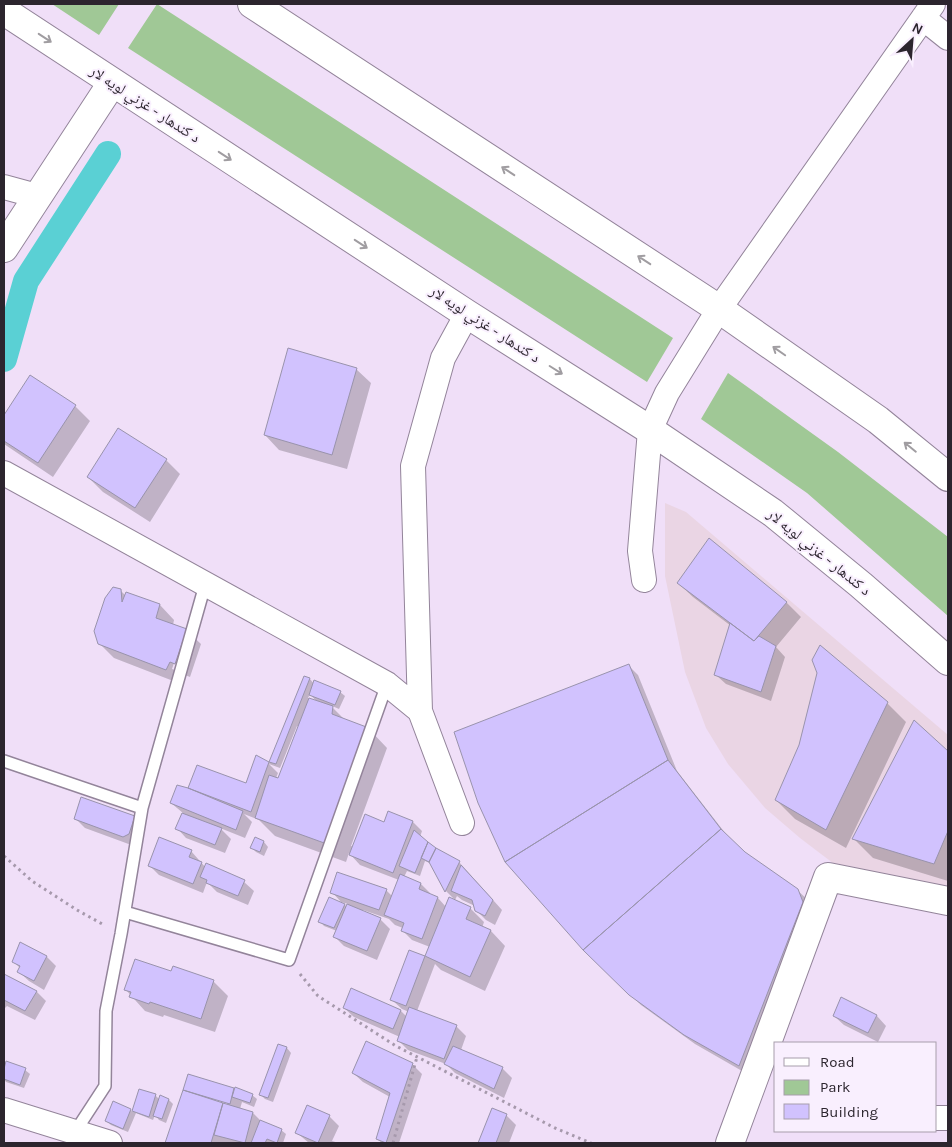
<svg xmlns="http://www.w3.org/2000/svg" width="952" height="1147" font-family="Karla,'Noto Naskh Arabic',sans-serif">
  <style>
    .commercial { fill: #ead5e4 }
    .green { fill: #a0c896 }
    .shadow { fill: #0003; fill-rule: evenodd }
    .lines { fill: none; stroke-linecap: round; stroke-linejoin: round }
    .canal { stroke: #5ad0d4; stroke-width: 26 }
    .building { fill: #d1c2fe; stroke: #9993ac }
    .lane-casing { stroke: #93849a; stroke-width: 14 }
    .street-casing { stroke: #93849a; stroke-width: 26 }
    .secondary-casing { stroke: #93849a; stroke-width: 30 }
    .highway-casing { stroke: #93849a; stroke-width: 30 }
    .path { stroke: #a699ac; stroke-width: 3; stroke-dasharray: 2.5 4; stroke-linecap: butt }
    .lane { stroke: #fff; stroke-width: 11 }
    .street { stroke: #fff; stroke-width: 24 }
    .secondary { stroke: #fff; stroke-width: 28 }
    .highway { stroke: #fff; stroke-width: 28 }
    .oneway { stroke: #a09da1 }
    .labels { text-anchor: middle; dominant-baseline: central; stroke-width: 4; stroke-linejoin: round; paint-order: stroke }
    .street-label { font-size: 15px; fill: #2c252e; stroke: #f9effe }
  </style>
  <rect width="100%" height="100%" fill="#f0dff8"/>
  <path class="commercial" d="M665 503 686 512 948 735V890L846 873 800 838 765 808 728 764 706 728 685 672 665 576Z"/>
  <path class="green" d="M52 4H119L99 35Z
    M157 4 673 338 647 382 128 48Z
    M728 373 838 452 948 537V616L807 493 701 419Z"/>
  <path class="shadow" d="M356 369 371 383 347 469 279 450 265 435Z
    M30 377 75 406 90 421 53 477 4 444V417Z
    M166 460 180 474 150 522 103 492 88 477Z
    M678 583 786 602 801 617 776 647 785 657 771 701 726 684 716 675 731 626 693 597Z
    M120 590 126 596 127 593 160 605 174 620 173 625 186 630 201 644 190 677 185 675 181 684 114 658 99 643ZM183 636H186L175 670 172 669Z
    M629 666 638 675 677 771 729 838 745 853 797 890 808 900 749 1075 695 1044 641 1005 584 949Z
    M305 677 310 679 314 684 340 692 345 696 339 709 330 705 345 720 369 729 387 748 351 846 354 847 385 823 413 822 422 831 420 837 435 849 459 862 502 910 495 925 486 920 476 910 475 906 462 900 457 896 455 900 446 891 432 864 425 861 420 876 407 871 404 877 421 884 430 893V895L438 898 446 907 470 908 484 922 482 928 491 931 505 946 485 991 441 970 435 964 417 1011 456 1026 466 1036 461 1050 502 1068 512 1078 504 1098 455 1073 446 1064 408 1050 398 1040 400 1037 354 1017 344 1008 352 990 401 1011 407 1017 409 1012 402 1009 392 1000 410 951 426 957 430 947 412 940 402 930 403 928 395 925 389 919 363 910V912L380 919 390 929 377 960 344 946 335 937 337 931 324 926 320 921 344 904 347 907 348 904 341 902 332 892 386 890 392 896 399 880 360 865 349 853 346 862 275 836 259 820 244 814 252 822 245 838 220 828 231 839 225 853 186 838 177 828 183 813 171 803 189 789 198 766 247 785 257 757 269 764ZM310 694 317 702 308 698ZM297 726 299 727 279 780 276 778 278 773 269 764 280 768Z
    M887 703 906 722 846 848 795 819 776 800Z
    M915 722 948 753V881L873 858 854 839Z
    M134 817 144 827 134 846 85 828 76 819Z
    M256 839 264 842 268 847 264 856 256 852 252 848Z
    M191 851 206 868 207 865 244 882 254 891 248 905 217 892 207 882 203 893 159 875 149 865Z
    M21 944 47 957 56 966 44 990 29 981 19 972 20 968 14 962Z
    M4 975 37 992 46 1001 35 1020 7 1006 5 1008 4 1007Z
    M213 981 228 996 215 1032 164 1015 163 1017 145 1011 126 990Z
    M842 999 877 1016 886 1026 878 1042 844 1025 834 1016Z
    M279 1045 287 1048 291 1053 273 1102 265 1099 260 1094Z
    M7 1063 25 1070 30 1074 24 1088 6 1082 4 1079V1072Z
    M412 1064 422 1074 399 1143H382L377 1139 390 1097 363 1082 353 1073Z
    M189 1075 235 1091 252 1095 257 1099 254 1107 242 1102 240 1109 253 1113 263 1123 281 1130 286 1134 283 1143H166ZM215 1098 227 1103 226 1106 214 1100Z
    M140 1090 155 1095 160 1100H169L173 1104 166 1123 159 1120 155 1115 153 1120 136 1113 128 1132 111 1125 106 1121 130 1110 133 1112Z
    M493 1110 506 1115 516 1125 509 1143H480Z
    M329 1116 339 1126 332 1141 339 1143H309L296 1132Z"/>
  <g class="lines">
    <path class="canal" d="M4 359 26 281 108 154"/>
  </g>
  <path class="building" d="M288 348 357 368 332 455 264 435Z
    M30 375 76 405 38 463 4 441V415Z
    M118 428 167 459 135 508 87 477Z
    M709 538 787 602 754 641 677 583Z
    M113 587 121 589 122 602 126 592 160 604 156 618 187 629 175 664 170 662 166 670 98 644 94 631 105 598Z
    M730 623 754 641 759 636 776 646 761 692 714 675Z
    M820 645 888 702 826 830 775 800 799 745 817 673 812 660Z
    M629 664 668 760 505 862 478 803 454 732Z
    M304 676 310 678 276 764 269 762Z
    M314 680 341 691 335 705 309 695Z
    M309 698 333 706 332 714 369 728 327 844 255 818 269 775 278 778Z
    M914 720 948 751V831L934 864 852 839Z
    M256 755 269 762 251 812 188 788 197 765 246 783Z
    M668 760 721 829 583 950 505 862Z
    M177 785 188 788 243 811 236 830 170 803Z
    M81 797 135 816 129 834 123 837 74 819Z
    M388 811 413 821 393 873 349 855 365 814 384 822Z
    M182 813 222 828 215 845 175 829Z
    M721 829 745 852 798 889 803 902 739 1066 684 1035 629 995 583 950Z
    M414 830 428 842 415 873 399 866Z
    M159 837 192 850 189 857 202 862 193 884 148 866Z
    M255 837 264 841 260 852 250 848Z
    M428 842 436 848 429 862 421 858Z
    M436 848 460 861 445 892 429 862Z
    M206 863 245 880 238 896 206 883 207 880 200 877Z
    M461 865 493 900 485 916 475 911 472 900 451 891Z
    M337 872 387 889 379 910 330 893Z
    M400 874 421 883 419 889 438 897 422 939 401 931 404 923 384 915Z
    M329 897 345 904 334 928 318 922Z
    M449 897 471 907 466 919 491 930 470 977 425 956Z
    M347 904 381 918 367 951 333 937Z
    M20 942 47 956 34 981 17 972 20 966 12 962Z
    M409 950 425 956 406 1006 390 1000Z
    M135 959 171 971 173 966 214 980 201 1019 150 1002 149 1004 129 997 131 992 124 990Z
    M4 974 37 991 25 1011 4 1000Z
    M351 988 401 1010 393 1029 343 1008Z
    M841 997 877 1015 868 1033 833 1016Z
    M409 1007 457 1025 444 1059 397 1041Z
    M366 1041 413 1063 386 1143 376 1139 390 1093 352 1073Z
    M278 1044 287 1047 268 1098 259 1095Z
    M453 1046 503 1067 494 1089 444 1064Z
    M6 1061 26 1068 20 1085 4 1079V1069Z
    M188 1074 234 1088 230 1104 183 1090Z
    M235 1087 253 1094 250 1103 232 1097Z
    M139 1089 156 1094 149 1117 132 1111Z
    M183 1090 223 1103 211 1143H165Z
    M160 1095 169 1099 162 1119 153 1116Z
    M113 1101 131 1109 123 1129 105 1121Z
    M223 1103 253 1112 245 1143 214 1135Z
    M307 1105 330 1115 318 1143 295 1133Z
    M492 1108 507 1114 496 1143H478Z
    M260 1120 282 1129 277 1143 267 1139 265 1143H251Z"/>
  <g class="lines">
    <defs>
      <path id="lane" d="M4 761 142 808
        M125 912 289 960 387 684
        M75 1132 105 1086 106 1011 121 934 142 808 205 585"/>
      <path id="street" d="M923 18 948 38
        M4 187 37 196
        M4 473 387 684 420 711
        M644 580 640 551 650 430 667 393 719 309 933 4
        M462 823 420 711 413 466 443 358 467 314
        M4 1110 110 1143
        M936 1118H948"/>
      <path id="secondary" d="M4 248 112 83
        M730 1143 828 877 948 901"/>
      <path id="highway" d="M252 4 719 309 878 420 948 477
        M4 11 467 314 650 430 773 513 861 585 948 661"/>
    </defs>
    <use href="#lane" class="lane-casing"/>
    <use href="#street" class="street-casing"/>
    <use href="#secondary" class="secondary-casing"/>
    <use href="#highway" class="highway-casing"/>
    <path class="path" d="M4 856 32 881 77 910 104 925
      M300 974 318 996 396 1046 555 1128 591 1143
      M393 1143 417 1057"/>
    <use href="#lane" class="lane"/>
    <use href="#street" class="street"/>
    <use href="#secondary" class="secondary"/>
    <use href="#highway" class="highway"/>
  </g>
  <defs><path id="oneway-shaft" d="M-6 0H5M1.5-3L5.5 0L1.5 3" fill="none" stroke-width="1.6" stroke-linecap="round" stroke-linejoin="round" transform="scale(1.25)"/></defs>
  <g class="oneway">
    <use href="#oneway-shaft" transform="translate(45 38) rotate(33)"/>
    <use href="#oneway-shaft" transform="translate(225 156) rotate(33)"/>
    <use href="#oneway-shaft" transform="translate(508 171) rotate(-147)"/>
    <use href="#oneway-shaft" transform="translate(361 244) rotate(33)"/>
    <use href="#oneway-shaft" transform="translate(644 260) rotate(-147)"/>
    <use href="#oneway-shaft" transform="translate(779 351) rotate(-145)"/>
    <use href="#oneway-shaft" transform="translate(556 370) rotate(32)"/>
    <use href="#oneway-shaft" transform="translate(910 447) rotate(-141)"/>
  </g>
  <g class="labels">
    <g class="street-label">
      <text transform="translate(145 104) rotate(33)">د کندهار - غزني لويه لار</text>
      <text transform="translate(485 324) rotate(33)">د کندهار - غزني لويه لار</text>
      <text transform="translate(819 552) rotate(39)">د کندهار - غزني لويه لار</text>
    </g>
  </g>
  <rect width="952" height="1147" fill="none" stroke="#2c252e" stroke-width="10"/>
  <rect x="774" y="1042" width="162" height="90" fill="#f9effe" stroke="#a79eab"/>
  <rect x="784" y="1058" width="25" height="8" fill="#ffffff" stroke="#a79eab"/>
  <text x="820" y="1067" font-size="15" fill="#2c252e">Road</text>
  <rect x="784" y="1080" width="25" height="15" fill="#a0c896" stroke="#a79eab"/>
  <text x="820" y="1092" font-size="15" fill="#2c252e">Park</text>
  <rect x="784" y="1104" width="25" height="15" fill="#d1c2fe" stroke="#a79eab"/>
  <text x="820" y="1117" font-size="15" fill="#2c252e">Building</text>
  <g transform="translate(912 40) rotate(26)" stroke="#f9effe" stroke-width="4" paint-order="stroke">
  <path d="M0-4L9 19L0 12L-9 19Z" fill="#2c252e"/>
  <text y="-8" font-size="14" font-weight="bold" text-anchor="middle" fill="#2c252e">N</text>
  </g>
</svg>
